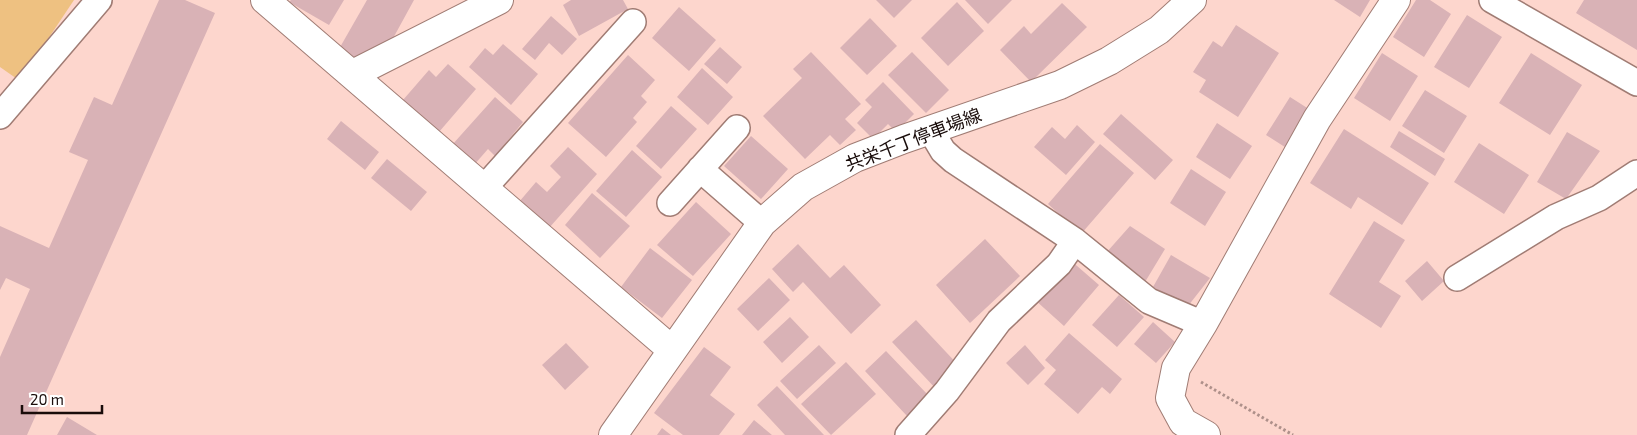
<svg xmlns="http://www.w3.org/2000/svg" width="1637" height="435" font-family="'Exo 2','Noto Sans JP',sans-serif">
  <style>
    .green { fill: #eec181 }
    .building { fill: #d9b2b6 }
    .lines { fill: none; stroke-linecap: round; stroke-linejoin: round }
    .street-casing { stroke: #a07c74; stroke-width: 28 }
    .secondary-casing { stroke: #a07c74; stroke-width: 30 }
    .path { stroke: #ae908a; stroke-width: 3; stroke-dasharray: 2.5 2.5; stroke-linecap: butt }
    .street { stroke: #fff; stroke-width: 25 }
    .secondary { stroke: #fff; stroke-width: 28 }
    .labels { text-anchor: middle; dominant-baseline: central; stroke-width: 4; stroke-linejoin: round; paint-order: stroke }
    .street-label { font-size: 18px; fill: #190c0a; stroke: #fff }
  </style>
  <rect width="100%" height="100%" fill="#fdd6cd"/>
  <path class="green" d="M0 0H74L20 81 0 67Z"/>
  <path class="building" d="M159 0H185L215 13 27 435H0V357L30 289 6 278 0 290V226L49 248 88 160 69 152 94 97 112 105Z
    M291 0H344L329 25 289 2Z
    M367 0H414L391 42 362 62 339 49Z
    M571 0H623L628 9 579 36 563 5Z
    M876 0H912L894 18Z
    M965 0H1012L988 24Z
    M1334 0H1370L1360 17Z
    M1416 0H1430L1451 14 1424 57 1393 37Z
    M1584 0H1637V50L1576 13Z
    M957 2 984 31 948 66 921 38Z
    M1062 3 1087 27 1031 82 1000 50 1024 26 1031 34Z
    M679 7 716 40 689 71 652 38Z
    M1467 15 1502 37 1469 88 1434 67Z
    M551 16 577 39 562 55 549 43 535 60 522 49Z
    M870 18 897 46 867 75 840 48Z
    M1236 25 1279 53 1238 117 1199 92 1206 80 1193 72 1213 41 1222 47Z
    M503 44 538 74 511 105 469 67 485 48 493 55Z
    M720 47 742 67 727 84 704 64Z
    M811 52 861 104 845 119 856 130 840 145 830 135 805 159 763 116 802 78 793 69Z
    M912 52 949 90 926 113 888 75Z
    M1382 53 1418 76 1390 121 1354 98Z
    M1531 53 1582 85 1550 135 1499 103Z
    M628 55 655 80 641 96 647 102 633 118 637 122 606 157 568 123Z
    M448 64 476 89 439 132 403 100 429 70 436 77Z
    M702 68 733 97 708 125 677 97Z
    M883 82 914 114 896 132 888 124 873 139 857 123 872 107 865 100Z
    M1425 90 1467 116 1444 153 1402 126Z
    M495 97 523 122 495 156 488 149 474 165 452 145Z
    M1290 97 1312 111 1288 149 1266 135Z
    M671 106 697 129 661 169 636 146Z
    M1121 114 1173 160 1155 180 1103 134Z
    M341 121 379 152 365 170 327 139Z
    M1217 123 1252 146 1230 179 1196 157Z
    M1077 125 1095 142 1066 175 1034 147 1052 127 1065 139Z
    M1344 129 1429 183 1402 225 1358 197 1351 209 1310 183Z
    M1399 131 1445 159 1435 176 1390 147Z
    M1567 132 1600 151 1566 199 1537 182Z
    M751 136 788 169 761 199 724 166Z
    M1479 143 1529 175 1504 214 1454 182Z
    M1100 144 1134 173 1081 234 1048 204Z
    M568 147 597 174 549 228 519 202 536 182 547 192 561 177 550 166Z
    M632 150 662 177 626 217 596 191Z
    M387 159 427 192 411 211 371 178Z
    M1191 169 1226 192 1205 226 1170 203Z
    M592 193 630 226 600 258 565 225Z
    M696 202 731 234 693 276 657 245Z
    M1374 221 1405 240 1379 282 1401 296 1381 328 1329 294Z
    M1130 226 1165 249 1145 282 1106 253Z
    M985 239 1020 276 970 323 936 285Z
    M798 244 830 278 844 265 881 305 851 334 803 282 793 292 772 269Z
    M650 248 692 280 662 318 621 287Z
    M1171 255 1210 278 1188 306 1153 287Z
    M1069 259 1099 285 1064 326 1034 299Z
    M1427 261 1444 281 1422 301 1405 281Z
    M769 278 790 300 758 331 737 309Z
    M1119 295 1144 317 1117 347 1092 325Z
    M790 317 809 337 782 363 763 342Z
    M916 320 961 368 937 390 892 342Z
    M1153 322 1175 342 1156 363 1134 344Z
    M1069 333 1122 379 1110 394 1102 387 1078 414 1044 384 1056 370 1045 360Z
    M566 343 589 367 565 390 542 365Z
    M819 345 836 363 797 399 780 381Z
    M1025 345 1045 368 1028 385 1006 363Z
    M704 347 731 367 710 395 735 414 719 435H683L654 413Z
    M886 351 928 395 907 416 865 371Z
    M846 362 876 394 831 435 801 404Z
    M777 386 824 435H785L757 405Z
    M67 417 97 435H57Z
    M754 420 772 435H742Z
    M662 428 671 435H657Z"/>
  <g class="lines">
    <defs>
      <path id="street" d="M1492 0 1637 83
        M0 116 99 0
        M931 131 943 151 953 160 1075 241 1149 301 1203 324
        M700 169 762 223
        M484 188 633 22
        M670 203 737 128
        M1457 278 1556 217 1599 198 1637 173
        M908 435 947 391 999 321 1059 264 1075 241"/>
      <path id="secondary" d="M265 0 672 350
        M353 74 499 0
        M613 435 762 223 803 187 855 158 904 139 1060 85 1109 61 1159 30 1192 0
        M1206 435 1183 422 1170 398 1176 368 1203 324 1317 119 1396 0"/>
    </defs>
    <use href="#street" class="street-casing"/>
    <use href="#secondary" class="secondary-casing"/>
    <path class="path" d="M1201 382 1293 435"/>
    <use href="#street" class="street"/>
    <use href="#secondary" class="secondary"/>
  </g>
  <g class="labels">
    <g class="street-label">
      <text transform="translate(913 139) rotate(-21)">共栄千丁停車場線</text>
    </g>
  </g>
  <path d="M22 405v8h80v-8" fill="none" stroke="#190c0a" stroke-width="2.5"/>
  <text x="30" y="405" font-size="15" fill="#190c0a" stroke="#ffffff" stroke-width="4" paint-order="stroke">20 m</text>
</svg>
